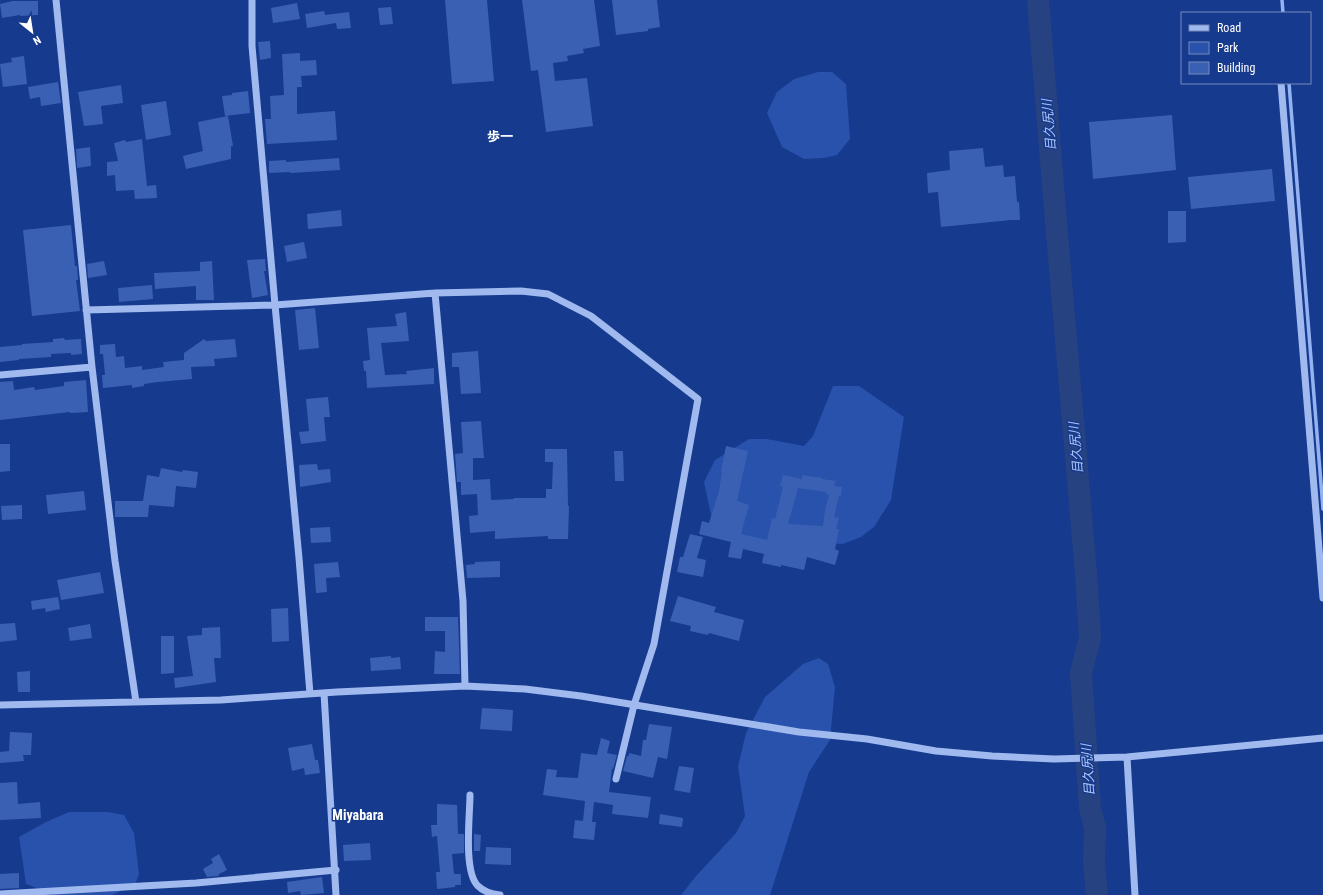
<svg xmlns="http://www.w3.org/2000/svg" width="1323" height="895" font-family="'Roboto Condensed','Noto Sans JP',sans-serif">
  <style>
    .green { fill: #2852ab }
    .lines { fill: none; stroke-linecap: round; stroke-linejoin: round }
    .stream { stroke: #93b2f2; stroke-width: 3.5 }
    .river { stroke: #274280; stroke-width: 22 }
    .building { fill: #3a60b4; fill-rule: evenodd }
    .minor { stroke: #a0b9ef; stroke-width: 7 }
    .labels { text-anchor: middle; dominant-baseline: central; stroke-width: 3; stroke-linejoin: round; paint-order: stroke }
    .water-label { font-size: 13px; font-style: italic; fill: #acc4f6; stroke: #163a8d }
    .neighbourhood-label { font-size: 13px; font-weight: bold; fill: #fff; stroke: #163a8d }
    .quarter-label { font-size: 14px; font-weight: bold; fill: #fff; stroke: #163a8d }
  </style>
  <rect width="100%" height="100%" fill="#163a8d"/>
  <path class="green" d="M818 72H832L846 84 850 139 837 155 824 158 804 159 782 147 767 113 777 92 794 79Z
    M833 386H859L904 417 891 500 874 527 861 537 843 544 744 540 714 529 704 482 715 460 749 439H767L804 446 813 436Z
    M819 658 828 664 835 687 830 740 809 772 770 895H681L696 876 736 833 745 816 738 766 746 733 765 697 803 664Z
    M69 812H108L124 815 134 833 139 874 135 885 112 895H55L26 884 19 837 46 822Z"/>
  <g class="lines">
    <path class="stream" d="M1282 0 1283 13
      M1289 83 1323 509"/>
    <path class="river" d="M1038 0 1056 222 1086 574 1090 638 1081 673 1090 808 1095 828 1094 863 1097 895"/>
  </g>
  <path class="building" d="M445 0H487L494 81 452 84Z
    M522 0H594L600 46 583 49 584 53 567 56 568 61 553 63 555 81 587 78 593 126 546 132 538 70 531 71Z
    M612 0H657L660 27 648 29V31L616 35Z
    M13 1H38V15L20 16V15L2 18 0 4Z
    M297 3 300 19 273 23 271 8Z
    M391 7 393 24 380 25 378 8Z
    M324 11 325 15 349 12 351 28 337 29 336 23 307 28 305 14Z
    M270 41 271 58 260 60 258 42Z
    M300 53V61L316 60 317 75 301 76 302 87H297V114L335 111 337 140 267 144 265 119H271L270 96 284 95 282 54Z
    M24 56 27 84 3 87 0 64 12 62 11 58Z
    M58 82 61 103 41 106 40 97 30 99 28 87Z
    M121 85 123 103 101 106 103 124 84 126 78 92Z
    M248 91 250 113 225 116 222 96 232 95V93Z
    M166 101 171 135 146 140 141 105Z
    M1172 115 1176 170 1093 179 1089 122Z
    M228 116 233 146H231V159L186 169 183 156 203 151 198 122Z
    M142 139 147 186 156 185 157 198 135 199 134 190 116 191 115 175 107 176V162L118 161 114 143 125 140 126 142Z
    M90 147 91 166 77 168 76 149Z
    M983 148 985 167 1003 165 1004 177 1015 176 1017 202H1019L1020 220H1011L941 227 938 192 928 193 927 173 950 170 949 151Z
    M339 158 340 170 290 173V172L269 173V161L286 160V162Z
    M1272 169 1275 201 1191 209 1188 177Z
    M341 210 342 226 308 229 307 214Z
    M1168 211H1186V242L1168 243Z
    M71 225 75 266H77L78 280H76L80 311 32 316 23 230Z
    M304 242 307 258 287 262 284 246Z
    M265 259 266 271H264L268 295 252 298 247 260Z
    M104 261 107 275 88 278 87 264Z
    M212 261 214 300H196V286L155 289 154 273 200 271V262Z
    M152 285 153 299 119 302 118 288Z
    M315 308 319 348 299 350 295 310Z
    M406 312 409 341 381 343 385 375 407 374 406 371 434 368V384L367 388 366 371H364L363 361 370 360 367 328 397 326 395 314Z
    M64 338 65 340 81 339 82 354 71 355V353L51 354V357L19 359V360L0 362V347L22 345V344L53 342V339Z
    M204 339 206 341 235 339 237 357 214 359 215 366 191 367 192 379 158 382 144 384V386L132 388V385L103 388 102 375H105L103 354H100V345L115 344 116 357 124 356 125 368 142 366V370L164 367 163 362 184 360V353Z
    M478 351 481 393 461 394 459 367H452V353Z
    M86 380 88 412 70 413V412L0 420V382L13 381 14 390 34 387 35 390 64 386V382Z
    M328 397 330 417H324L326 441 301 444 299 432 309 431 306 399Z
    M481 421 484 458H473V480L490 479 491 500 514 499V498H546V489H552L553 462H545V449H567L568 506H569L568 539H548V536L495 539V531L470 533 469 516 478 515 477 494 461 495V482H457L455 454 463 453 461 422Z
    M0 444H10V471L0 472Z
    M726 446 748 451 737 501 749 505 741 534 767 540 772 518 775 519 783 487 780 486 783 475 802 479V475L822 478V479L836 481 834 486 842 487 841 496H839L834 517 839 518 836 529H839L835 549 839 551 835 565 807 557 804 570 781 565V567L762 563 764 554 743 549 741 559 728 557 731 542 699 534 702 521 709 523 719 491 722 472 721 471ZM798 488 826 492V494L829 495 825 510 823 526 788 524Z
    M614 451H623L624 481H615Z
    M317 464 318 470 330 469 331 482 300 487 299 465Z
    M161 468 182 472 183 470 198 472 196 488 176 486 174 507 149 505 148 517H115V501H143L147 475 159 477Z
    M84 491 86 510 48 514 46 495Z
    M22 505V519L2 520 1 506Z
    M330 527 331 542 311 543 310 528Z
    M690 534 703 537 697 558 706 560 703 577 677 572 680 557H683Z
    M500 561V577L467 578 466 565 475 564V562Z
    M338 562 340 577 326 578 327 592 316 593 314 564Z
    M100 572 104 593 61 600 57 580Z
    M678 596 716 607 714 612 744 620 739 641 709 633 708 635 690 631 691 626 670 621Z
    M58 597 60 609 46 612 45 608 32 610 31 601Z
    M288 608 289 641 272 642 271 609Z
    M425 617H458L460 674H434L435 651 445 652V631H425Z
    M15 623 17 640 0 642V624Z
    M90 624 92 638 70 641 68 628Z
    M220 627 221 658H214L216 682 175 688 174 678 193 676 187 636 202 635V628Z
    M161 636H174V673L161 674Z
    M391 656V658L400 657 401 669 371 671 370 658Z
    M30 671V692H18L17 672Z
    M482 708 513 710 512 731 480 729Z
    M649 724 672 727 667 759 658 757 653 778 623 771 627 756H629V753L641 756 643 740H646Z
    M10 732 32 733 31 755H23L24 761 0 763V752L9 751Z
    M601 738 610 741 607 753 617 755 613 769H612L609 792 651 797 648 818 612 814 613 805 594 802 592 822H596L594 840 573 838 575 820 583 821 585 801 543 795 547 769 557 770 556 777 578 778 581 753 597 755Z
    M312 744 315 760H318L320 773 305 775 304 768 292 771 288 748Z
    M679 766 694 768 690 793 674 790Z
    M17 782 18 804 40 802 41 818 0 820V783Z
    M437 804 457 805 458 834H464V853L452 854 454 874H461V885H455V887L437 889 436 872H440L437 836 432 837 431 825H437Z
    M660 814 683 818 682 827 659 824Z
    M474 834 481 835 480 851H474Z
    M370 843 371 860 344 861 343 845Z
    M486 847 511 848V865L485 864Z
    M219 854 227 870 219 874V875L218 876 207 877 203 869 213 863 211 859Z
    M19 873V888L0 889V874Z
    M322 877 324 893 301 895 300 891 288 893 287 882Z"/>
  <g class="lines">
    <path class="minor" d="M56 0 92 367 115 561 136 702
      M252 0V46L275 305 299 558 310 694
      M1281 83 1323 598
      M435 293 463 601 465 686
      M86 310 275 305 435 293 521 291 548 294 591 316 698 399 654 644 634 705 616 779
      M0 375 92 367
      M324 693 336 895
      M0 705 221 700 337 692 465 686 525 689 581 696 799 732 867 739 936 751 992 756 1054 759 1127 757 1323 738
      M1127 757 1135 895
      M470 795C470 815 463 872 478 886 484 892 491 894 500 895
      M0 894 196 883 336 870"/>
  </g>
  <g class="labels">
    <g class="water-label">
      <text transform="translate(1049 125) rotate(-95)">目久尻川</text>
      <text transform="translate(1076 448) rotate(-95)">目久尻川</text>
      <text transform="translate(1088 770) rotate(-94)">目久尻川</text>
    </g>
    <g class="neighbourhood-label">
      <text x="500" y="136">歩一</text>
    </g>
    <g class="quarter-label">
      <text x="358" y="815">Miyabara</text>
    </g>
  </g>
  <rect x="1181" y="12" width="130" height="72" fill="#163a8d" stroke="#7389bb"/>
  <rect x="1189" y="25" width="20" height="6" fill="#a0b9ef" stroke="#7389bb"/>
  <text x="1217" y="32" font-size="12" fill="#ffffff">Road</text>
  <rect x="1189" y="42" width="20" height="12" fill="#2852ab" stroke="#7389bb"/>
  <text x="1217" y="52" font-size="12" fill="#ffffff">Park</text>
  <rect x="1189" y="62" width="20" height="12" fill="#3a60b4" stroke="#7389bb"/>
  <text x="1217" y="72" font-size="12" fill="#ffffff">Building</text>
  <g transform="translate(32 32) rotate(150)" stroke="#163a8d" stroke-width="3" paint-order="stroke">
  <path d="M0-3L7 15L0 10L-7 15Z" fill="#ffffff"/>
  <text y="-6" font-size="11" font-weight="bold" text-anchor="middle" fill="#ffffff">N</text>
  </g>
</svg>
